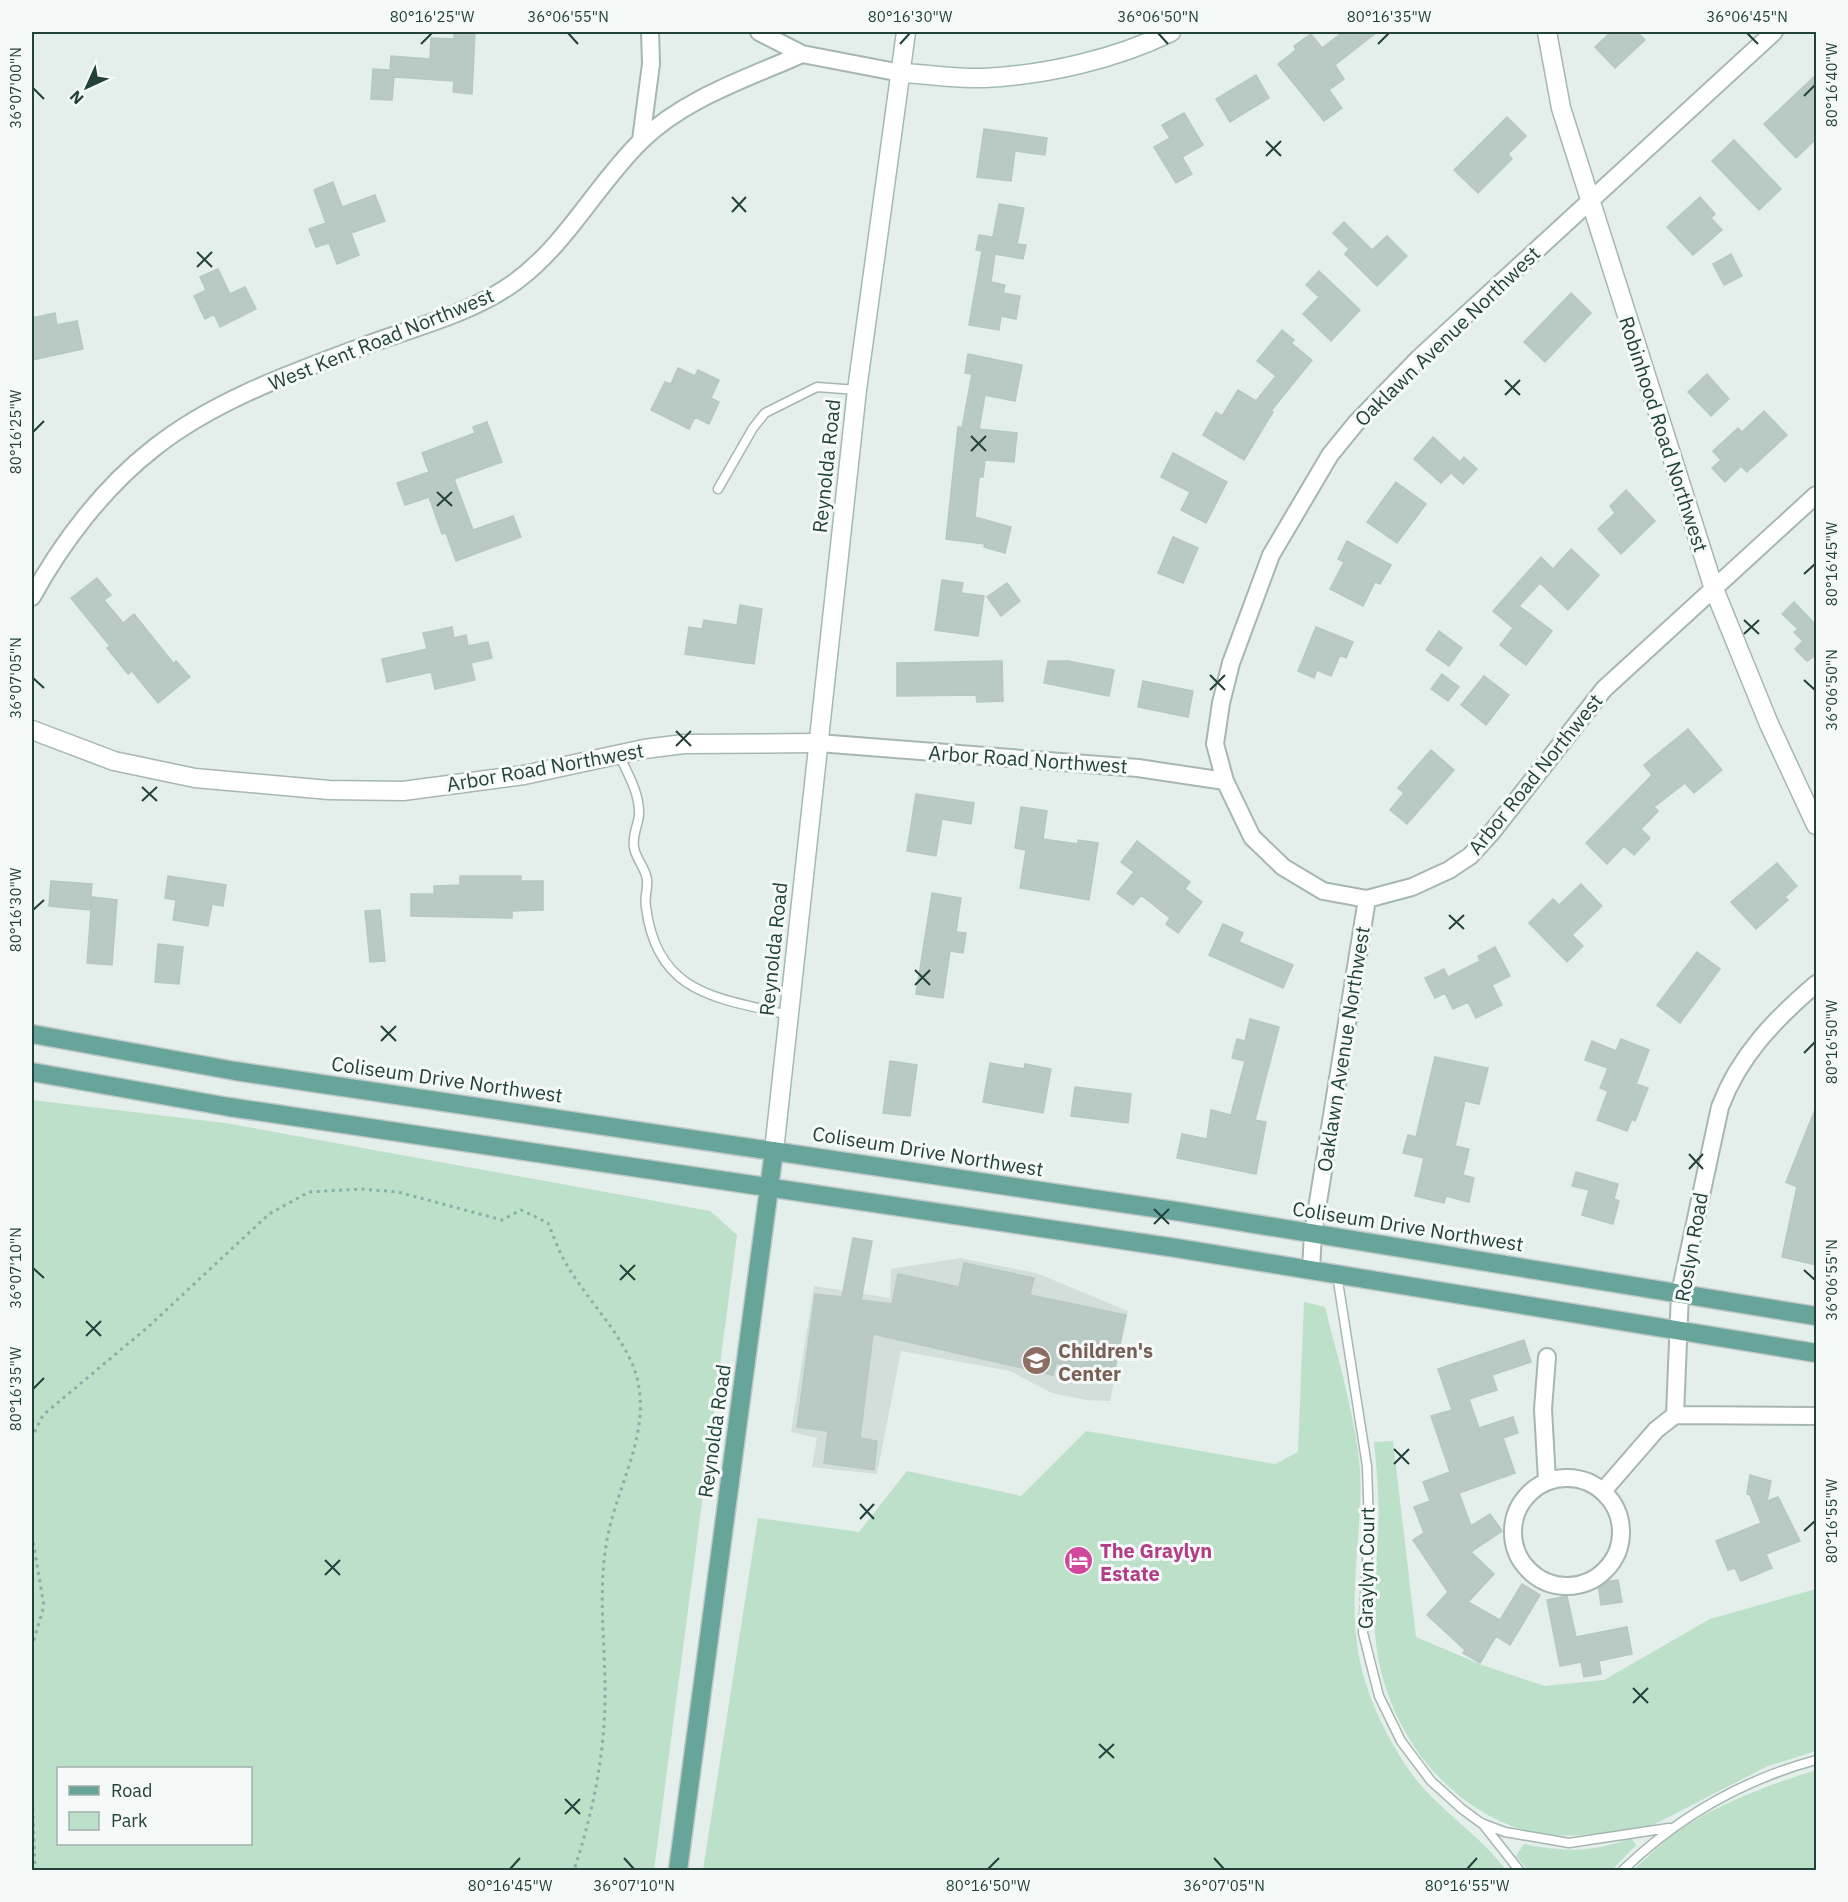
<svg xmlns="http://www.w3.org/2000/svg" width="1848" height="1902" font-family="'IBM Plex Sans',sans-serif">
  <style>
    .built { fill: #d2ded9 }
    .green { fill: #bce0c8; fill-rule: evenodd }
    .building { fill: #b9c9c3; stroke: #b6c8c2; stroke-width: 1.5 }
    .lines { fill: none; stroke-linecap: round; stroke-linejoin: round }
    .service-casing { stroke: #a6b7b2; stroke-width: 11 }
    .minor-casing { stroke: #a6b7b2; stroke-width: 20 }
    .tertiary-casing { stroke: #a6b7b2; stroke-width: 21 }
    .secondary-casing { stroke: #a2bab3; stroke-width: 21 }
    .primary-casing { stroke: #c1cac8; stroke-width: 21 }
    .path { stroke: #83b3a8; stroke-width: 3; stroke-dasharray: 3 4.5; stroke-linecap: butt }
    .service { stroke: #fff; stroke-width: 8 }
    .minor { stroke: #fff; stroke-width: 16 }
    .tertiary { stroke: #fff; stroke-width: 18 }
    .secondary { stroke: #fff; stroke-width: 18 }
    .primary { stroke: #67a59a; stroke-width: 18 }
    .ticks { fill: none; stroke: #22413b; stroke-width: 2 }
    .labels { text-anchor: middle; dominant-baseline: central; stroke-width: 6; stroke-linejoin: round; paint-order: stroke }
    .street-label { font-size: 20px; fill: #22413b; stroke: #f5faf8 }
    .education-label { font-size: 20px; font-weight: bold; fill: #785e54; stroke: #f5faf8; text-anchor: start }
    .hotel-label { font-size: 20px; font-weight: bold; fill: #b23c85; stroke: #f5faf8; text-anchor: start }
    .neatline { fill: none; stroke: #22413b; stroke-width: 2 }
    .ticks-label { font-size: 15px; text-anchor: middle; fill: #22413b }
  </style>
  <rect width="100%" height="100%" fill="#e4eeea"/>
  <path class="built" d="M960 1258 1036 1273 1128 1311 1110 1401 1086 1400 1052 1393 1010 1371 901 1351 877 1474 812 1467 817 1438 791 1432 814 1286 890 1298 891 1269Z"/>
  <path class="green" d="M32 1100 225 1123 710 1211 737 1235 654 1870H32ZM58 1768H250V1844H58Z
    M1304 1302 1325 1307C1338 1359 1356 1418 1360 1471 1363 1528 1349 1588 1357 1644 1362 1684 1380 1724 1401 1758 1427 1803 1475 1829 1506 1870H703L758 1518 859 1532 907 1471 1021 1496 1086 1431 1275 1464 1298 1452Z
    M1393 1441 1416 1637 1482 1665 1545 1686 1604 1680 1710 1619 1816 1589V1751L1768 1766 1653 1825C1607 1834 1554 1843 1509 1825 1432 1794 1381 1715 1375 1633 1372 1600 1377 1566 1378 1533 1380 1503 1377 1472 1374 1442Z
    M1816 1770V1870H1633C1647 1858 1660 1844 1675 1833 1717 1804 1769 1785 1816 1770Z
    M1631 1838 1636 1845 1612 1870H1528L1516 1856 1524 1844C1562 1852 1594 1853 1631 1838Z"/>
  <path class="building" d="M454 32H475L472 94 453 92 454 81 394 77 392 100 371 99 373 69 390 70 391 56 430 59 431 38 454 39Z
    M1343 32H1377L1335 65 1344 79 1329 90 1342 108 1324 121 1278 64 1296 50 1294 46 1311 34 1322 48Z
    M1611 32H1637L1645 40 1615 68 1595 47Z
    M1256 75 1269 98 1230 122 1216 99Z
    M1816 75V139L1796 158 1764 124Z
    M1184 113 1203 145 1182 157 1192 174 1176 183 1154 147 1170 138 1162 125Z
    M1507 117 1526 136 1508 154 1512 159 1478 193 1454 170Z
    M984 129 1047 138 1045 155 1015 151 1011 181 977 177Z
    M1734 140 1781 189 1759 210 1712 161Z
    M333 182 342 207 375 195 385 221 351 233 359 255 337 264 329 243 316 247 309 229 326 223 314 190Z
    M1700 197 1715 214 1711 218 1722 230 1693 255 1667 227Z
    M999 204 1024 208 1017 244 1026 245 1023 259 995 254 991 282 1005 285 1003 293 1020 296 1016 319 1001 316 999 330 969 325 982 251 976 250 979 235 993 237Z
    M1344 222 1372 250 1387 236 1407 256 1377 286 1345 254 1349 249 1333 233Z
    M1731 254 1742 276 1724 285 1713 264Z
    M218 269 230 294 245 287 256 309 220 327 214 314 205 319 194 296 206 290 200 277Z
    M1319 271 1360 310 1331 341 1303 314 1319 297 1306 285Z
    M1571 293 1591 313 1545 362 1524 342Z
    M55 313 57 325 77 321 83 349 32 360V318Z
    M1282 330 1294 340 1291 343 1312 360 1271 411 1273 412 1244 460 1203 435 1216 412 1222 416 1238 390 1256 401 1276 376 1257 361Z
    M968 354 1022 365 1015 401 985 395 979 429 1017 433 1014 462 985 460 983 477H979L975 517 1011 527 1005 553 984 547 985 544 946 539 958 427 962 428 972 374 965 373Z
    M678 368 695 376 698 370 719 380 711 398 719 402 709 424 695 417 689 429 651 410 665 382 671 384Z
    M1707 374 1729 399 1711 416 1688 392Z
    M1764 411 1787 435 1747 472 1741 466 1725 482 1712 468 1721 460 1713 451 1738 428 1742 432Z
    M487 422 502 462 454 479 473 530 513 516 521 537 456 561 446 533 442 534 429 497 405 505 397 483 429 472 422 453 475 433 473 427Z
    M1433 437 1460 462 1464 457 1477 469 1463 484 1451 473 1441 483 1414 459Z
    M1173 453 1227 482 1206 523 1181 510 1190 492 1161 477Z
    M1396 482 1426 504 1397 543 1367 522Z
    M1626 490 1655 521 1621 554 1598 529 1615 513 1610 506Z
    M1173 537 1198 548 1183 583 1158 573Z
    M1347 541 1391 565 1380 584 1375 582 1363 606 1330 589 1344 562 1338 559Z
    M1571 549 1599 575 1568 610 1540 583 1519 606 1552 631 1526 665 1500 645 1513 628 1493 611 1541 557 1553 569Z
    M97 578 111 595 104 600 123 623 134 614 174 664 176 661 190 677 158 703 132 671 128 674 107 648 110 646 71 598Z
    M942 580 963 583 961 593 984 596 978 636 935 630Z
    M1007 583 1020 601 1001 616 987 597Z
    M1794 602 1816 625V655L1807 661 1795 649 1803 641 1794 632 1798 629 1782 614Z
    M740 605 762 609 754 664 685 654 689 627 702 629 704 620 737 625Z
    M452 627 454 638 466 635 468 646 488 642 492 658 471 663 475 680 435 689 431 672 387 682 382 659 427 649 423 633Z
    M1316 627 1353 642 1346 658 1340 655 1331 676 1317 670 1314 678 1298 671Z
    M1439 631 1462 648 1449 666 1426 650Z
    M1002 661 1003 701 977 702 976 695 897 696V663Z
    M1048 661H1068L1114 670 1109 696 1044 683Z
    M1442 674 1459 687 1448 701 1431 689Z
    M1484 676 1509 695 1486 725 1461 705Z
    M1143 681 1193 691 1188 717 1138 707Z
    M1688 729 1722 770 1694 793 1685 783 1654 807 1658 811 1641 829 1650 838 1634 855 1624 846 1607 864 1586 843 1652 775 1644 765Z
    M1431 750 1454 770 1407 824 1390 810 1404 793 1398 788Z
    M916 794 974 803 971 824 942 819 936 856 907 851Z
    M1021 807 1047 811 1043 839 1078 844V840L1098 843 1089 900 1020 888 1026 850 1015 848Z
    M1137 841 1190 882 1185 889 1202 902 1178 933 1166 924 1170 918 1141 895 1133 905 1117 893 1134 872 1121 862Z
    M1777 863 1797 886 1785 897 1788 900 1756 929 1731 902Z
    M168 876 226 885 223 906 212 904 208 926 173 920 176 900 165 898Z
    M460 876H521V881H543V910L512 911V918L411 916V894H434V886L460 885Z
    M51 881 92 884 90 910 49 906Z
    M1581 884 1602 906 1572 935 1583 946 1567 962 1529 923 1553 899 1559 905Z
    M932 893 961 898 956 932 966 933 963 953 950 951 943 998 916 994Z
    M92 897 117 900 112 965 87 963Z
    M380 910 385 961 370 962 365 911Z
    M1223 924 1243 933 1239 942 1293 965 1283 988 1209 955Z
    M158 944 183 947 179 984 155 982Z
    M1495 947 1510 976 1492 985 1502 1005 1476 1018 1468 1002 1453 1009 1445 993 1435 998 1425 978 1444 969 1448 977 1480 961 1478 956Z
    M1697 952 1720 969 1680 1023 1657 1005Z
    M1250 1019 1279 1027 1255 1120 1266 1122 1256 1174 1177 1158 1182 1134 1207 1139 1211 1110 1231 1115 1245 1061 1232 1058 1237 1039 1245 1041Z
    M1621 1039 1649 1050 1636 1084 1648 1088 1635 1121 1632 1119 1627 1131 1597 1120 1608 1091 1600 1088 1608 1068 1585 1060 1592 1041 1616 1051Z
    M1435 1057 1488 1068 1479 1104 1465 1101 1455 1146 1469 1149 1463 1175 1474 1178 1469 1202 1446 1196 1444 1203 1415 1196 1424 1158 1403 1153 1408 1135 1416 1137Z
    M890 1061 917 1065 910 1116 883 1113Z
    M990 1063 1024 1069 1025 1064 1051 1069 1043 1113 983 1102Z
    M1075 1087 1131 1094 1128 1123 1071 1116Z
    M1816 1107V1265L1782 1257 1797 1187 1786 1182Z
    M1576 1172 1618 1184 1614 1199 1619 1201 1613 1224 1582 1215 1589 1190 1572 1186Z
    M853 1238 872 1241 861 1300 892 1304 898 1274 959 1287 964 1263 1034 1278 1030 1295 1126 1315 1113 1375 1056 1363 1053 1375 873 1334 860 1438 877 1441 874 1470 824 1463 828 1431 797 1427 815 1294 842 1297Z
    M1524 1340 1531 1362 1492 1375 1497 1390 1469 1399 1479 1428 1513 1417 1518 1433 1503 1438 1515 1473 1459 1493 1471 1526 1490 1514 1502 1531 1471 1552 1494 1574 1468 1602 1500 1620 1522 1584 1540 1595 1510 1645 1496 1636 1480 1663 1463 1653 1465 1650 1427 1615 1448 1592 1413 1540 1424 1533 1414 1507 1430 1501 1423 1482 1450 1472 1431 1416 1452 1410 1438 1369Z
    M1750 1475 1771 1481 1767 1501 1778 1497 1800 1541 1766 1554 1772 1568 1741 1581 1735 1568 1728 1570 1716 1541 1761 1523 1750 1495 1747 1494Z
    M1618 1580 1622 1602 1601 1605 1598 1583Z
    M1567 1596 1576 1637 1627 1627 1632 1654 1599 1661 1601 1674 1584 1677 1581 1662 1560 1666 1547 1600Z"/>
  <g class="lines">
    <defs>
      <path id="service" d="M718 489 753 428 765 413 817 387 857 390
        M619 755C628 774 640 794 639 815 638 826 632 835 634 847 635 858 646 868 647 880 648 889 644 898 646 907 657 995 718 998 789 1015
        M1337 1275 1367 1466 1369 1526 1363 1633 1379 1696 1401 1741 1431 1781 1462 1809 1481 1823 1505 1832 1569 1843 1669 1828
        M1482 1823 1519 1870
        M1623 1870C1678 1817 1742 1780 1816 1760"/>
      <path id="minor" d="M759 32 802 54 901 73
        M1774 32 1419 358 1356 423 1330 455 1271 555 1231 663 1221 703 1215 744 1225 781 1252 837 1283 867 1323 891 1367 899 1412 887 1449 870 1470 856 1492 832 1604 689 1816 495
        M641 140 651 64 650 32
        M32 597C62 542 104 487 154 448 217 398 298 371 372 343 419 326 474 312 515 282 567 244 596 185 641 141 685 98 746 79 802 54
        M818 743 1138 768 1225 781
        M1816 984C1775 1019 1739 1056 1720 1107L1680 1293 1675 1415 1816 1416
        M1311 1270 1313 1233 1367 899
        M1547 1357 1543 1409 1547 1481
        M1513 1532a54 54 0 1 1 108 0a54 54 0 1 1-108 0Z
        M1603 1491 1656 1430 1675 1415"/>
      <path id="tertiary" d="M1547 32 1561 108 1714 589 1769 724 1816 825
        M32 730 114 761 195 778 329 790 403 791 524 775 644 749 684 744 818 743"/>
      <path id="secondary" d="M901 73C928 74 957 79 984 78 1046 75 1116 59 1171 32
        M774 1151 857 390 906 32"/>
      <path id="primary" d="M32 1034 235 1071 1182 1212 1816 1316
        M32 1072 229 1107 1176 1248 1816 1353
        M678 1870 774 1151"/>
    </defs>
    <use href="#service" class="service-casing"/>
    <use href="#minor" class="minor-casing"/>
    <use href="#tertiary" class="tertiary-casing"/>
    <use href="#secondary" class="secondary-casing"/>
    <use href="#primary" class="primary-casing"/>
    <path class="path" d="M32 1484V1437L43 1415 148 1327 269 1214 309 1192 361 1189 398 1192 502 1220 521 1210 548 1223C553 1235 558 1249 564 1260 585 1298 620 1330 635 1371 653 1426 621 1478 609 1530 596 1587 606 1644 605 1701 604 1759 592 1816 574 1870
      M32 1535 44 1606 32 1646
      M32 1786 35 1870"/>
    <use href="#service" class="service"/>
    <use href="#minor" class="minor"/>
    <use href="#tertiary" class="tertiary"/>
    <use href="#secondary" class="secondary"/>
    <use href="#primary" class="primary"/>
  </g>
  <path class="ticks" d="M568 33 578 44M1158 33 1168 44M1747 33 1758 44M421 44 432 33M900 44 910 33M1378 44 1389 33M33 88 44 99M1804 96 1815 85M1266 141 1281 156M1266 156 1281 141M732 197 746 212M732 212 746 197M197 252 212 267M197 267 212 252M1505 380 1520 395M1505 395 1520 380M33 432 44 421M971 436 986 451M971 451 986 436M437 492 452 506M437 506 452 492M1804 574 1815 564M1744 620 1759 634M1744 634 1759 620M1210 675 1225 690M33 678 44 688M1804 680 1815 690M1210 690 1225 675M676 731 691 746M676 746 691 731M142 787 157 801M142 801 157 787M33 910 44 900M1449 915 1464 929M1449 929 1464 915M915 970 930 985M915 985 930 970M381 1026 396 1041M381 1041 396 1026M1804 1053 1815 1042M1689 1154 1703 1169M1689 1169 1703 1154M1154 1209 1169 1224M1154 1224 1169 1209M620 1265 635 1280M33 1268 44 1278M1804 1270 1815 1280M620 1280 635 1265M86 1321 101 1336M86 1336 101 1321M33 1389 44 1378M1394 1449 1409 1464M1394 1464 1409 1449M860 1504 874 1519M860 1519 874 1504M1804 1531 1815 1521M325 1560 340 1575M325 1575 340 1560M1633 1688 1648 1703M1633 1703 1648 1688M1099 1744 1114 1758M1099 1758 1114 1744M565 1799 580 1814M565 1814 580 1799M624 1858 634 1869M1214 1858 1224 1869M510 1869 520 1858M988 1869 999 1858M1467 1869 1477 1858"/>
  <defs>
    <symbol id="school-disc" viewBox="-11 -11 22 22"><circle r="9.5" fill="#8d6e63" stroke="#f5faf8"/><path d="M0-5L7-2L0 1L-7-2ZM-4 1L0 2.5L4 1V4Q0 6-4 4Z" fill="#fff"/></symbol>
    <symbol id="hotel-disc" viewBox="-11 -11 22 22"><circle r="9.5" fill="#d1479c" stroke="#f5faf8"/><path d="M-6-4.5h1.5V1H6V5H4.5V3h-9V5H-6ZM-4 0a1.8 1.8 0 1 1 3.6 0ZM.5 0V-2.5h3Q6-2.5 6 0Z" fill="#fff"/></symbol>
  </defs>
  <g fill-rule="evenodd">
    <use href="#school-disc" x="1020" y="1344" width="33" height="33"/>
    <use href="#hotel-disc" x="1062" y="1544" width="33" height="33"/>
  </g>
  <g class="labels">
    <g class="street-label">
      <text transform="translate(1447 336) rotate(-44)">Oaklawn Avenue Northwest</text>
      <text transform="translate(381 339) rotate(-22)">West Kent Road Northwest</text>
      <text transform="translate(1664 434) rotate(72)">Robinhood Road Northwest</text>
      <text transform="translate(826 466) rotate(-84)">Reynolda Road</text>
      <text transform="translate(1028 759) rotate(4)">Arbor Road Northwest</text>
      <text transform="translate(545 767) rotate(-10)">Arbor Road Northwest</text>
      <text transform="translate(1535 774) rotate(-51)">Arbor Road Northwest</text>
      <text transform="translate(773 949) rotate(-84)">Reynolda Road</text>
      <text transform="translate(1343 1049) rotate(-81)">Oaklawn Avenue Northwest</text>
      <text transform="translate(447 1079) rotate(8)">Coliseum Drive Northwest</text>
      <text transform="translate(928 1151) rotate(9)">Coliseum Drive Northwest</text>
      <text transform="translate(1408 1226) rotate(9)">Coliseum Drive Northwest</text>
      <text transform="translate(1691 1247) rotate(-80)">Roslyn Road</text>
      <text transform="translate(714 1431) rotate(-82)">Reynolda Road</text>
      <text transform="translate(1366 1568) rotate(-89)">Graylyn Court</text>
    </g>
    <g class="education-label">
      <text x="1058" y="1350">Children's<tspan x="1058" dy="23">Center</tspan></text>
    </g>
    <g class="hotel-label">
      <text x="1100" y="1550">The Graylyn<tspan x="1100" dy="23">Estate</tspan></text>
    </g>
  </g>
  <rect width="1848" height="1902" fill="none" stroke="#f5faf8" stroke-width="66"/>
  <rect x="57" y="1767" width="195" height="78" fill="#f5faf8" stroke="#a1b0ac" stroke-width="1.5"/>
  <rect x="69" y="1786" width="30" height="9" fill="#67a59a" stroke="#a1b0ac" stroke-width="1.5"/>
  <text x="111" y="1797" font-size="18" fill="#22413b">Road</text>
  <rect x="69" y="1812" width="30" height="18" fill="#bce0c8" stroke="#a1b0ac" stroke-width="1.5"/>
  <text x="111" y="1827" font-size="18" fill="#22413b">Park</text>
  <g transform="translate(87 87) rotate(225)" stroke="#f5faf8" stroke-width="4.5" paint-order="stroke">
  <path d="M0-4.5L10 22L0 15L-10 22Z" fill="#22413b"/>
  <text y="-9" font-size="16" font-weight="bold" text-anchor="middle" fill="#22413b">N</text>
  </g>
  <rect x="33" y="33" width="1782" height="1836" class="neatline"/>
  <g class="ticks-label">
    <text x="432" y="22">80°16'25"W</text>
    <text x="568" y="22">36°06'55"N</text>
    <text x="910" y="22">80°16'30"W</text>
    <text x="1158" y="22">36°06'50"N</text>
    <text x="1389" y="22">80°16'35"W</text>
    <text x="1747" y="22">36°06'45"N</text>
    <text transform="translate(1832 85) rotate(-90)" y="5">80°16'40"W</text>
    <text transform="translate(16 88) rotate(-90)" y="5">36°07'00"N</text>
    <text transform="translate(16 432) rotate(-90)" y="5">80°16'25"W</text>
    <text transform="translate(1832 564) rotate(-90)" y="5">80°16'45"W</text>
    <text transform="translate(16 678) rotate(-90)" y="5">36°07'05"N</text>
    <text transform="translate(1832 690) rotate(-90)" y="5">36°06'50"N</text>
    <text transform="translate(16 910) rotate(-90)" y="5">80°16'30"W</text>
    <text transform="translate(1832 1042) rotate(-90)" y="5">80°16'50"W</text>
    <text transform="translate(16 1268) rotate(-90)" y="5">36°07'10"N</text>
    <text transform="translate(1832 1280) rotate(-90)" y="5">36°06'55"N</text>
    <text transform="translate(16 1389) rotate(-90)" y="5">80°16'35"W</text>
    <text transform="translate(1832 1521) rotate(-90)" y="5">80°16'55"W</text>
    <text x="510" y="1891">80°16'45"W</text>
    <text x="634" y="1891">36°07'10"N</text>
    <text x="988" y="1891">80°16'50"W</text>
    <text x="1224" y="1891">36°07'05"N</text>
    <text x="1467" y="1891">80°16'55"W</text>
  </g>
</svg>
